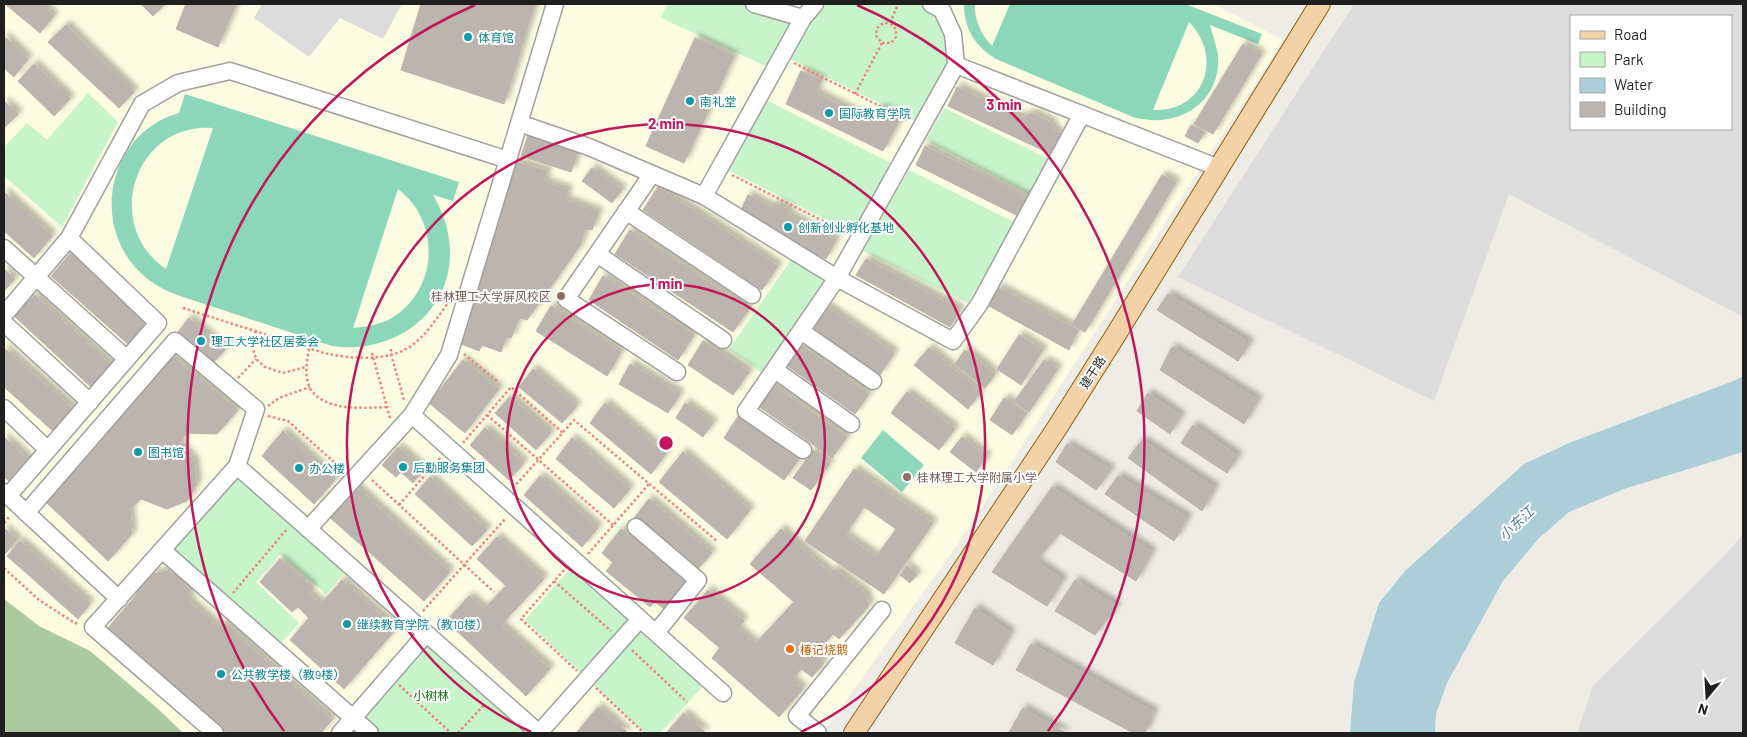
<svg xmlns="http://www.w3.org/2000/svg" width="1747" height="737" font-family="Barlow,'Noto Sans SC',sans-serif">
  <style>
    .residential { fill: #dddcdc; fill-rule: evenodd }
    .education { fill: #fcfce2 }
    .forest { fill: #abca9f }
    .park { fill: #c8f4cb }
    .pitch { fill: #8cd6b9; fill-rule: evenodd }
    .water { fill: #abced8 }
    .building { fill: #bcb5af; stroke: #bfb3aa; fill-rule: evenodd; filter: url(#shadow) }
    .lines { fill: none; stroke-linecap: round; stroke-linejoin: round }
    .minor-casing { stroke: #a0a0a0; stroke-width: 19 }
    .major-casing { stroke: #8b620f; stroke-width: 22 }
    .path { stroke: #ec867a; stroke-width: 2.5; stroke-dasharray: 2.5 2.5; stroke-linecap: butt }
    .minor { stroke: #fff; stroke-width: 16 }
    .major { stroke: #f3d2a7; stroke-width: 20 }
    .ring { fill: none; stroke: #c2185b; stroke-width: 2.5 }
    .culture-dot { fill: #0f9aa8; stroke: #fff; stroke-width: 2 }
    .education-dot { fill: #8d6e63; stroke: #fff; stroke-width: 2 }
    .food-dot { fill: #e8710a; stroke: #fff; stroke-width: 2 }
    .labels { text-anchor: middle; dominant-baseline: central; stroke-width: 4; stroke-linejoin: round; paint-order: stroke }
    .culture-label { font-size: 12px; fill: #0d838f; stroke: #fff; text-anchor: start }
    .education-label { font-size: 12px; fill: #785e54; stroke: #fff; text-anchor: end }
    .street-label { font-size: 12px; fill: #1f1f1f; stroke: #fff }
    .food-label { font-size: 12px; fill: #c56008; stroke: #fff; text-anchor: start }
    .park-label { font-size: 12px; fill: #17731f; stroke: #fff }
    .water-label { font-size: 14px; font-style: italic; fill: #51789e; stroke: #fff }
    .centre { fill: #c2185b; stroke: #fff; stroke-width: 2.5 }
    .ring-label { font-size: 15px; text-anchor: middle; font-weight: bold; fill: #c2185b; stroke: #fff; stroke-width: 4; stroke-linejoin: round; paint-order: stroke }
  </style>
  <defs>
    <filter id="shadow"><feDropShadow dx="4.5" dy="-4.5" stdDeviation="2.5" flood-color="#0004"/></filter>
  </defs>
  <rect width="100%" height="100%" fill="#efece6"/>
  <path class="residential" d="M262 4H402L383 40 309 58 253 18Z
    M1354 4H1743V317L1509 194 1434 401 1178 277ZM1571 16H1731V129H1571Z
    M1743 534V733H1577L1593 686 1728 552Z"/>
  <path class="education" d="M4 4H262L254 18 309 57 340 18 383 39 402 4H1213L1283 40 965 534 823 733H183L156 707 90 651 39 626 4 599Z"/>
  <path class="forest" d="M4 599 39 626 90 651 156 707 183 733H4Z"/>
  <path class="park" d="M667 4H740L796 20 770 68 661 18Z
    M823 4H918L938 16 946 36 948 66 919 123 788 58 814 14Z
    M88 93 118 122 62 227 4 176V147L27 123 47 140Z
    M764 99 891 163 852 233 728 170Z
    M944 108 1049 159 1031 195 926 140Z
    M909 170 1016 223 968 303 863 251Z
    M793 257 829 281 765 375 729 349Z
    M238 470 347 569 326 594 280 554 256 582 299 623 278 647 168 550Z
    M574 564 706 683 660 733H644L525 620Z
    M427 640 532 733H379L360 717Z"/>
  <path class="pitch" d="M964 4H975C974 20 981 34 992 46L1010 4H1185L1262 34 1258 44 1210 25C1213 39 1220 52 1218 67 1213 110 1171 128 1133 117L996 59C975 46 964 29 964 4ZM1189 22C1224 57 1204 113 1153 110Z
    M185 94 459 182 453 201 433 195C440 208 446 220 448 234 462 305 399 356 332 346L177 295C159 288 143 278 131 262 91 210 116 130 179 113ZM212 128H213L166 269C102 226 134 123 212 128ZM398 189C442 222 438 292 390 319 378 325 366 327 353 328Z
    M883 430 924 465 902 492 861 458Z"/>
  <path class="water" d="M1743 376V452L1624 489 1569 512 1538 539 1503 581 1447 683 1436 714 1435 733H1350L1354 682 1379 603 1406 570 1524 464 1569 443 1736 380Z"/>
  <path class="building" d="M5 4H40L54 16 40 33Z
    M141 4H165L153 16Z
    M186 4H236L218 47 176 29Z
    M421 4H535L504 104 401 70Z
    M66 25 134 92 119 108 48 42Z
    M4 36 28 59 14 77 4 68Z
    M695 38 734 56 684 163 646 146Z
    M1243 44 1261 55 1213 134 1194 124Z
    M34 64 70 99 54 116 18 81Z
    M801 71 821 80 816 93 873 122 880 108 901 118 883 151 786 104Z
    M957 87 1022 118 1032 113 1050 122 1054 129 1060 134 1051 154 948 106Z
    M4 101 18 114 4 128Z
    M1191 125 1205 132 1198 143 1185 136Z
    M528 135 578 152 571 172 521 156Z
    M925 146 1028 198 1018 216 916 165Z
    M515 162 547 171 544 182 568 190 565 200 598 212 592 230 585 229 580 246 527 320 519 318 511 338 506 337 501 352 482 345 479 351 459 343Z
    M592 168 622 190 612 203 582 181Z
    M1162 175 1176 183 1085 332 1072 325Z
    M658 187 778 266 762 290 643 210Z
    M4 192 52 236 34 258 4 231Z
    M748 195 772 208 775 203 790 210 788 215 836 240 826 259 739 214Z
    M630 230 749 309 733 332 615 254Z
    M73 250 151 321 129 345 51 276Z
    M866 259 960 310 950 327 856 275Z
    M4 269 15 279 4 291Z
    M603 276 694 335 678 360 589 300Z
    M998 287 1078 330 1069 350 989 306Z
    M1168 294 1250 343 1238 361 1157 310Z
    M35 295 112 366 92 388 14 316Z
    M551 306 621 352 607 376 536 331Z
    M826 306 894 353 880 375 811 328Z
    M189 318 225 350 212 364 177 333Z
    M1019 335 1043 350 1021 385 997 369Z
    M703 341 749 372 733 395 688 365Z
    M801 345 869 394 855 414 786 365Z
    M1172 347 1258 400 1244 424 1160 370Z
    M4 348 76 411 55 433 4 387Z
    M929 348 981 392 968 409 914 365Z
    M965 350 995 374 985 388 955 364Z
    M172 356 238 410 217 434 186 433 179 444 194 461 197 484 187 501 167 509 141 499 130 509 132 534 108 561 47 503Z
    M463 360 499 389 465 433 429 403Z
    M1044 360 1058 369 1029 412 1014 402Z
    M630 364 680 394 668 413 619 384Z
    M533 369 577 406 562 423 519 387Z
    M771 384 847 437 832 458 758 406Z
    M907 392 955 429 939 450 891 413Z
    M1148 393 1181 416 1170 434 1137 411Z
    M510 397 551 433 536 450 495 413Z
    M1004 398 1027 413 1012 435 990 420Z
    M605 403 666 454 651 474 590 423Z
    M685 403 713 423 703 437 676 418Z
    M739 415 799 459 784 480 724 438Z
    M1193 425 1238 456 1227 473 1181 443Z
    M485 428 524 463 509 480 470 445Z
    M283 431 335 480 314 504 262 456Z
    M4 437 30 461 10 482 4 477Z
    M962 437 987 457 976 472 950 452Z
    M572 438 630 489 614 508 556 459Z
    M1142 440 1215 488 1202 511 1128 458Z
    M1067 444 1111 470 1096 490 1056 462Z
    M398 447 424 470 413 483 401 472 396 477 382 465Z
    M813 450 830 463 811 490 793 478Z
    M683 452 750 510 727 539 659 482Z
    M854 469 933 523 884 594 805 541ZM864 507 896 529 876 557 845 535Z
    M540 476 598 528 582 547 524 495Z
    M1118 476 1188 518 1174 541 1105 494Z
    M430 477 487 530 472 546 415 494Z
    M354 485 450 572 424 601 328 516Z
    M1052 487 1152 552 1136 581 1060 533 1036 561 1063 580 1047 606 992 572Z
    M649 499 712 553 696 571 634 518Z
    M4 528 17 540 5 554 4 553Z
    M621 529 631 537 634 533 689 578 664 609 655 602 650 607 606 571 613 563 602 553Z
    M781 529 830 573 835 569 866 594 869 606 839 639 833 634 814 655 824 663 812 677 801 669 792 680 803 689 779 717 712 658 720 648 684 618 708 590 744 621 737 628 755 644 794 602 750 564Z
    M497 537 544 579 501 625 550 669 526 696 446 621 469 596 484 609 506 586 477 559Z
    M20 541 90 604 78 619 7 556Z
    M280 559 313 588 308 593 321 604 342 580 396 629 344 689 290 640 309 618 298 607 292 612 260 582Z
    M907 566 917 575 910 583 900 575Z
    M167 571 179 576 188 589 190 602 219 628 224 623 332 720 321 733H227L108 628 136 595 140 586 153 574Z
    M1075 580 1117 606 1095 635 1055 611Z
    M975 608 1011 633 993 665 955 643Z
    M1031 644 1154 712 1145 733H1133L1016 670Z
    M598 707 628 733H576Z
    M1023 708 1066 733 1009 732Z
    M684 713 706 733H666Z"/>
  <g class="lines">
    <defs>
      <path id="minor" d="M754 4 803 18
        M956 65 1219 168
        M519 123 589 147 704 196 837 278 953 341 980 303 1082 114
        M652 174 566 299 677 372
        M704 196 803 18 815 4
        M626 211 752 295
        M4 248 127 359
        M597 254 723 340
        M4 315 69 238 142 104 178 83 230 71 508 160
        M4 323 90 402
        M801 331 873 381
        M775 370 851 424
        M4 408 48 450
        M412 415 723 693
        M803 450 746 411 837 278 956 65 953 34 942 10 931 4
        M237 466 539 733
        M4 492 119 599
        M8 496 158 323 69 238
        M26 513 175 341 256 409 237 466 93 627 215 733
        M636 527 698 580 656 633
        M308 529 412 415 449 355 555 4
        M162 550 370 733
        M340 733 426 634
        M539 733 640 619
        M818 733 797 716 882 610"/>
      <path id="major" d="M854 733 1057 428 1115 336 1320 4"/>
    </defs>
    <use href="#minor" class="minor-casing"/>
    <use href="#major" class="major-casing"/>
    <path class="path" d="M882 43H891L896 37V29L890 23
      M794 63 910 121
      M855 94 882 43 876 36 877 28 883 23H890L898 4
      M732 175 847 233
      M183 308 324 353C351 359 387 362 411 346 427 335 438 316 449 302
      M256 331 252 346 256 359 265 367 283 373 306 367
      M309 349C307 360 304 376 310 388 324 412 364 408 387 407
      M391 349V354L404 400
      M372 353 390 418
      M464 354 497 381
      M238 378 256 359
      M268 406 279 398 310 387
      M487 415 613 525
      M268 416 288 421 343 470
      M463 443 511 387 563 433
      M372 480 494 592
      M513 488 574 420 718 542
      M399 505 440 458
      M4 523 9 517
      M588 554 649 484
      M4 568 39 600 75 623 79 624
      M564 570 521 619 577 671
      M554 581 611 631
      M233 593 287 529
      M423 611 505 519
      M632 650 687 702
      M399 685 451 733
      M596 688 644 733
      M458 733 485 704"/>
    <use href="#minor" class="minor"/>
    <use href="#major" class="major"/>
  </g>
  <g class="ring">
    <circle cx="666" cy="443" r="159"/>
    <path d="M531 732A319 319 0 1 1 801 732"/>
    <path d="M284 731A478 478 0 0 1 475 5M857 5A478 478 0 0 1 1048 731"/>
  </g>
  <g class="culture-dot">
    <circle cx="468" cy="37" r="5"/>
    <circle cx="690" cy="101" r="5"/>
    <circle cx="829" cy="113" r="5"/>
    <circle cx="788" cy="227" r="5"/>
    <circle cx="201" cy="341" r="5"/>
    <circle cx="138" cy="452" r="5"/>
    <circle cx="403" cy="467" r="5"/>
    <circle cx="299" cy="468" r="5"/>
    <circle cx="347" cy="624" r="5"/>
    <circle cx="221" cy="674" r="5"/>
  </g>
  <g class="education-dot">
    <circle cx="561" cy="296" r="5"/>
    <circle cx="907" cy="477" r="5"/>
  </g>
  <circle class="food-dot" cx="790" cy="649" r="5"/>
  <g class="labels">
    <g class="culture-label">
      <text x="478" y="37">体育馆</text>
      <text x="700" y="101">南礼堂</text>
      <text x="839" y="113">国际教育学院</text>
      <text x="798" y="227">创新创业孵化基地</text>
      <text x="211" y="341">理工大学社区居委会</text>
      <text x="148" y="452">图书馆</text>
      <text x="413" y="467">后勤服务集团</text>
      <text x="309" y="468">办公楼</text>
      <text x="357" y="624">继续教育学院（教10楼）</text>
      <text x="231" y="674">公共教学楼（教9楼）</text>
    </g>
    <g class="education-label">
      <text x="551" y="296">桂林理工大学屏风校区</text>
      <text x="917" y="477" text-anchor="start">桂林理工大学附属小学</text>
    </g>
    <g class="street-label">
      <text transform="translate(1092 372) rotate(-57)">建干路</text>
    </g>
    <g class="food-label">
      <text x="800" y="649">椿记烧鹅</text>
    </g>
    <g class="park-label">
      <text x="431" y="695">小树林</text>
    </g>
    <g class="water-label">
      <text transform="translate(1516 523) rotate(-43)">小东江</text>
    </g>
  </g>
  <circle cx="666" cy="443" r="8" class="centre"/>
  <g class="ring-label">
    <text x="1004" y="110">3 min</text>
    <text x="666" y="129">2 min</text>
    <text x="666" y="289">1 min</text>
  </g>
  <rect width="1747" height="737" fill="none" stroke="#1f1f1f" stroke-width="10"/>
  <rect x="1570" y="15" width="162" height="115" fill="#ffffff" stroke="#a5a5a5"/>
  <rect x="1580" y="31" width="25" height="8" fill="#f3d2a7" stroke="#a5a5a5"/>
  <text x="1614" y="40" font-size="15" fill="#1f1f1f">Road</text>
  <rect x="1580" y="52" width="25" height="15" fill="#c8f4cb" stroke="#a5a5a5"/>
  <text x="1614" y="65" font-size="15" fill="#1f1f1f">Park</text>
  <rect x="1580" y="78" width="25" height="15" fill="#abced8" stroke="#a5a5a5"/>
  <text x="1614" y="90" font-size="15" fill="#1f1f1f">Water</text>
  <rect x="1580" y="102" width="25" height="15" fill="#bcb5af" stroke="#a5a5a5"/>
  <text x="1614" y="115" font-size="15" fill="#1f1f1f">Building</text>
  <g transform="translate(1707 697) rotate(198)" stroke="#ffffff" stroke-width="4" paint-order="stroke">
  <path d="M0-4L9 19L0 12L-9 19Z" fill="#1f1f1f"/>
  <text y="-8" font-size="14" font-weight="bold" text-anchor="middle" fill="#1f1f1f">N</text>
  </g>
</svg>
